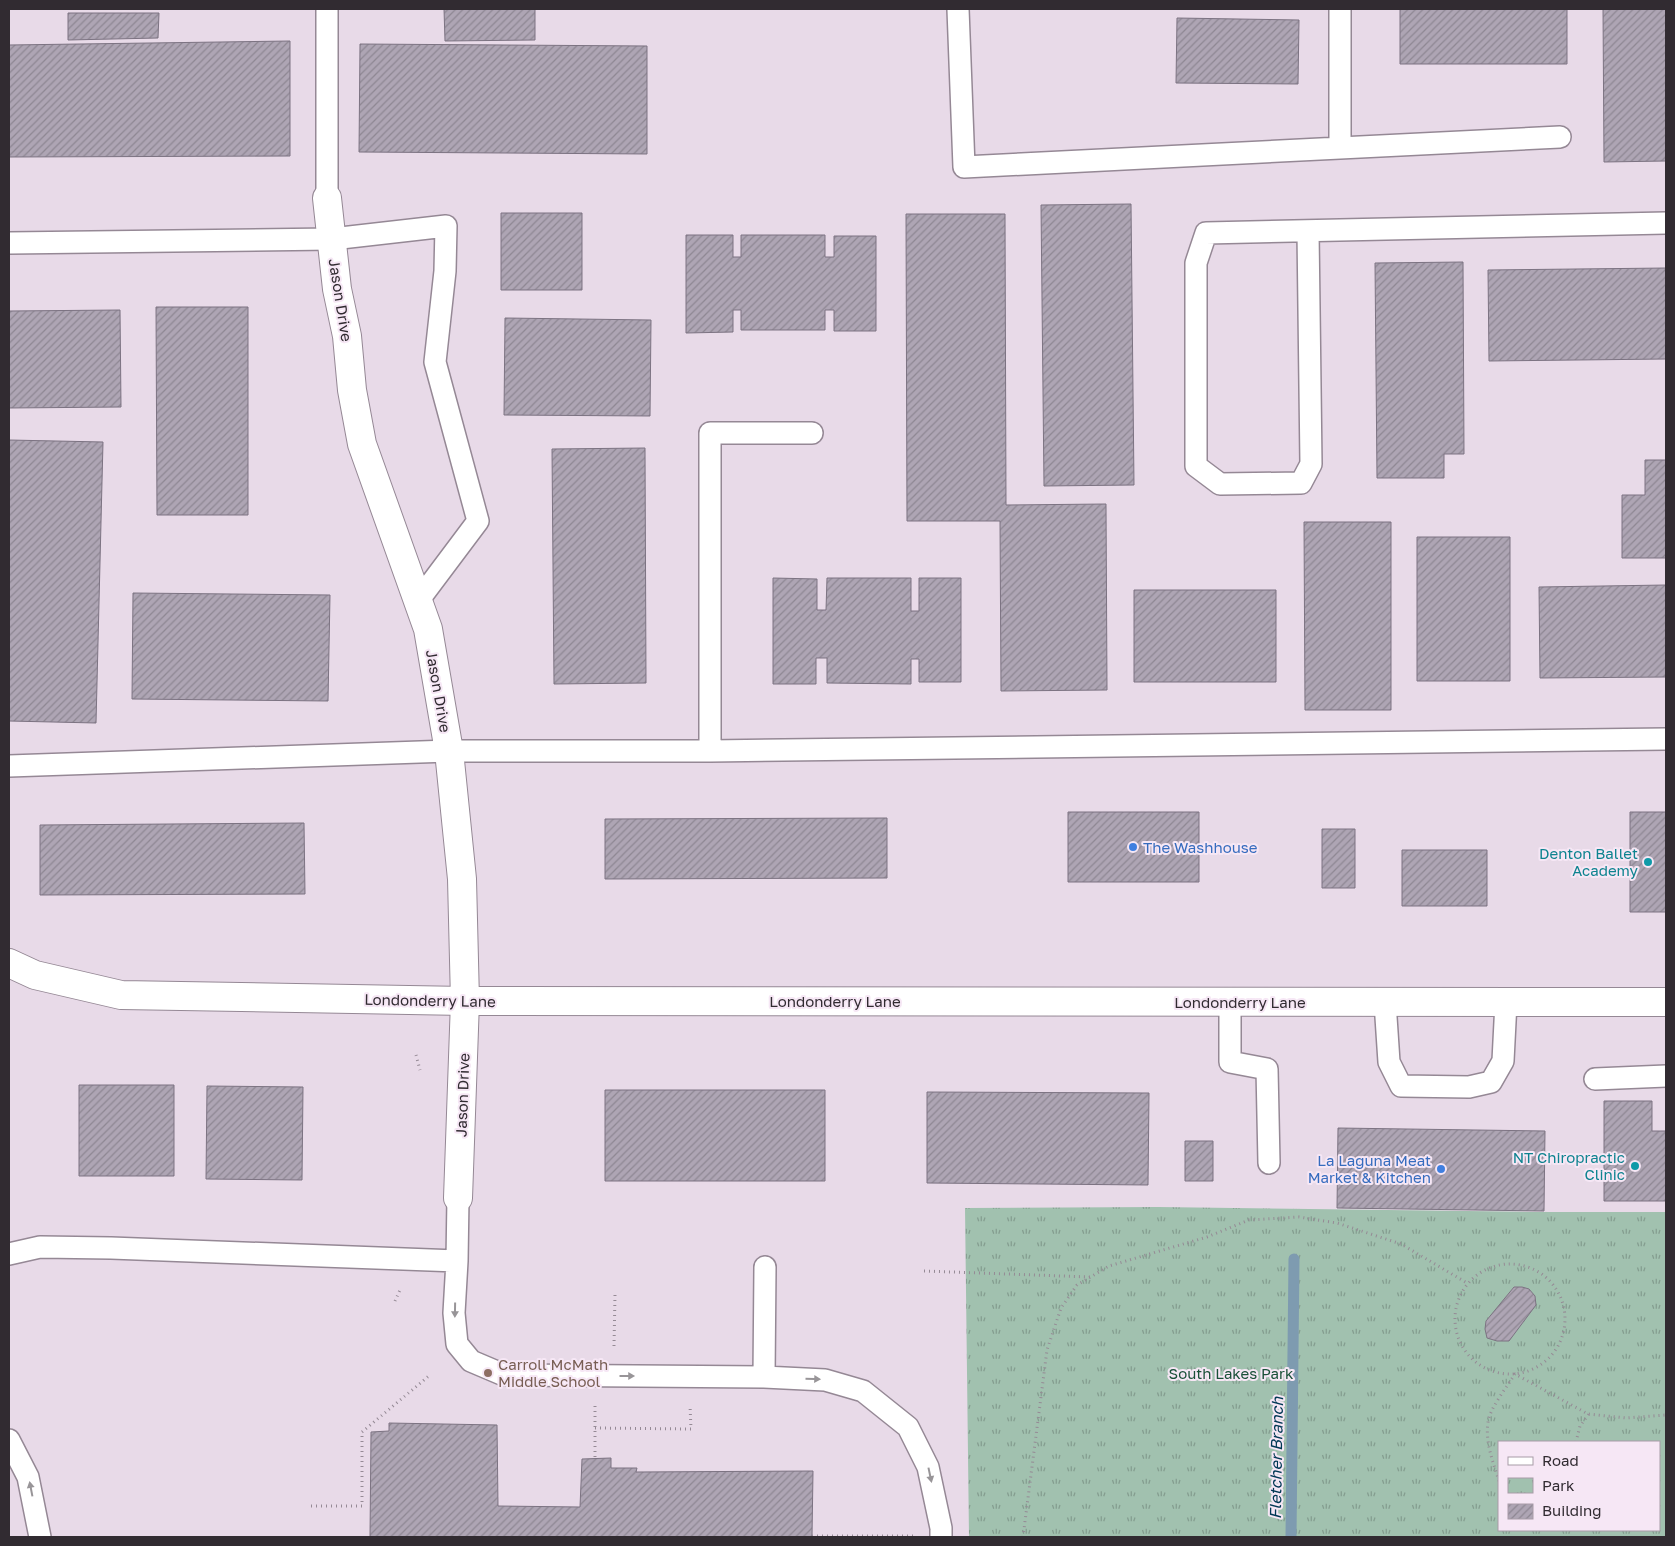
<svg xmlns="http://www.w3.org/2000/svg" width="1675" height="1546" font-family="'Golos Text',sans-serif">
  <style>
    .park { fill: url(#park-tufts); fill-rule: evenodd }
    .lines { fill: none; stroke-linecap: round; stroke-linejoin: round }
    .stream { stroke: #7e9bb0; stroke-width: 11 }
    .building { fill: url(#building-hatch); stroke: #7c7382 }
    .lane-casing { stroke: #958895; stroke-width: 24 }
    .street-casing { stroke: #958895; stroke-width: 30 }
    .path { stroke: #958a95; stroke-width: 3; stroke-dasharray: 1 4; stroke-linecap: butt }
    .lane { stroke: #fff; stroke-width: 21 }
    .street { stroke: #fff; stroke-width: 28 }
    .oneway { fill: #989598 }
    .shop-dot { fill: #3f7fe0; stroke: #f6e7f5; stroke-width: 2 }
    .culture-dot { fill: #0f9aa8; stroke: #f6e7f5; stroke-width: 2 }
    .education-dot { fill: #8d6e63; stroke: #f6e7f5; stroke-width: 2 }
    .labels { text-anchor: middle; dominant-baseline: central; stroke-width: 4; stroke-linejoin: round; paint-order: stroke }
    .street-label { font-size: 15px; fill: #312b31; stroke: #f6e7f5 }
    .shop-label { font-size: 15px; fill: #366cbe; stroke: #f6e7f5; text-anchor: start }
    .culture-label { font-size: 15px; fill: #0d838f; stroke: #f6e7f5; text-anchor: end }
    .education-label { font-size: 15px; fill: #785e54; stroke: #f6e7f5; text-anchor: start }
    .park-label { font-size: 15px; fill: #195038; stroke: #f6e7f5 }
    .water-label { font-size: 16px; font-style: italic; fill: #003854; stroke: #f6e7f5 }
  </style>
  <defs>
    <pattern id="park-tufts" width="24" height="20" patternUnits="userSpaceOnUse" patternTransform="scale(1.25)"><rect width="24" height="20" fill="#a1c1af"/><path d="M3 7l-1-3M5 7V3M7 7l1-3M15 17l-1-3M17 17v-4M19 17l1-3" fill="none" stroke="#849d8f"/></pattern>
    <pattern id="building-hatch" width="6" height="6" patternUnits="userSpaceOnUse" patternTransform="scale(1.25)"><rect width="6" height="6" fill="#aea5b4"/><path d="M-1 1l2-2M0 6l6-6M5 7l2-2" fill="none" stroke="#8e8793"/></pattern>
  </defs>
  <rect width="100%" height="100%" fill="#e8dae8"/>
  <path class="park" d="M1158 1207 1550 1212H1666V1537H969L965 1208ZM1499 1442H1659V1530H1499Z"/>
  <g class="lines">
    <path class="stream" d="M1291 1537 1294 1259"/>
  </g>
  <path class="building" d="M444 9H535V40L445 41Z
    M1400 9H1567V64H1400Z
    M1603 9H1666V161L1604 162Z
    M68 13H159L158 38 68 40Z
    M1177 18 1299 20 1298 84 1176 83Z
    M290 41V156L9 157V45Z
    M360 44 647 46V154L359 152Z
    M1131 204 1134 485 1044 486 1041 205Z
    M501 213H582V290H501Z
    M906 214H1005L1006 505 1106 504 1107 690 1001 691 1000 521H907Z
    M686 235H733V257H741V235H825V257H834V236H876V331H834V310H825V330H741V310H733V332L686 333Z
    M1463 262 1464 454H1444V478H1377L1375 263Z
    M1666 268V359L1489 361 1488 270Z
    M156 307H248V515H157Z
    M120 310 121 407 9 408V311Z
    M505 318 651 320 650 416 504 415Z
    M9 440 103 442 96 723 9 721Z
    M645 448 646 683 554 684 552 449Z
    M1645 460H1666V558H1622V495H1645Z
    M1304 522H1391V710H1305Z
    M1417 537H1510V681H1417Z
    M773 578 817 579V610H826L827 578H911V611H919V578H961V682H919V659H911V684L827 683V658H816V684H773Z
    M1666 585V677L1540 678 1539 587Z
    M1134 590H1276V682H1134Z
    M133 593 330 595 328 701 132 699Z
    M1068 812H1199V882H1068Z
    M1630 812H1666V912H1630Z
    M887 818V878L605 879V819Z
    M304 823 305 894 40 895V825Z
    M1322 829H1355V888H1322Z
    M1402 850H1487V906H1402Z
    M79 1085H174V1176H79Z
    M207 1086 303 1087 302 1180 206 1179Z
    M605 1090H825V1181H605Z
    M927 1092 1149 1093 1148 1185 927 1183Z
    M1604 1101H1652V1131H1666V1201H1604Z
    M1338 1128 1545 1131 1544 1211 1337 1208Z
    M1185 1141H1213V1181H1185Z
    M1514 1287H1522L1529 1289 1535 1296 1536 1305 1509 1341H1497L1487 1338 1485 1329 1486 1321Z
    M389 1423 497 1425 498 1506 580 1507 582 1459 611 1458V1468H637L636 1472 813 1471 812 1537H370L371 1432 389 1431Z"/>
  <g class="lines">
    <defs>
      <path id="lane" d="M327 9V198
        M958 9 964 167 1340 148V9
        M1340 148 1560 137
        M1308 231 1311 464 1301 483 1220 484 1196 466V263L1206 233 1666 223
        M9 243 332 239 446 226 445 271 435 362 478 521 418 601
        M710 751V433H812
        M9 766 449 751H710L1666 739
        M1230 1002V1062L1267 1069 1269 1163
        M1385 1002 1389 1062 1401 1086 1469 1087 1491 1082 1503 1061 1506 1002
        M1595 1079 1666 1076
        M458 1198 457 1261 454 1313 457 1344 471 1361 504 1375 764 1377 825 1380 863 1391 908 1427 928 1467 941 1528V1537
        M9 1254 40 1247 111 1248 457 1261
        M764 1377 765 1267
        M9 1440 28 1477 40 1537"/>
      <path id="street" d="M327 198 337 289 347 336 352 390 362 444 428 629 449 751 462 879 465 1001 458 1198
        M9 963 35 975 121 995 465 1001 1666 1002"/>
    </defs>
    <use href="#lane" class="lane-casing"/>
    <use href="#street" class="street-casing"/>
    <path class="path" d="M416 1055 420 1070
      M1455 1319a55 55 0 1 1 110 0a55 55 0 1 1-110 0Z
      M924 1271 1090 1277
      M395 1301 400 1290
      M614 1346 615 1295
      M595 1406V1459
      M595 1428 691 1429 690 1405
      M1576 1442 1580 1426 1589 1414
      M1499 1481C1493 1462 1485 1442 1488 1422 1489 1410 1508 1385 1515 1374L1588 1414 1626 1418 1666 1415
      M311 1506H362V1432L430 1375
      M812 1536H913
      M1023 1537 1047 1350 1061 1308 1077 1285 1109 1266 1207 1237 1249 1220 1299 1217 1337 1223 1401 1244 1467 1283"/>
    <use href="#lane" class="lane"/>
    <use href="#street" class="street"/>
  </g>
  <defs><path id="oneway-solid" d="M-6-.8H1V-3.2L6.5 0L1 3.2V.8H-6Z" transform="scale(1.25)"/></defs>
  <g class="oneway">
    <use href="#oneway-solid" transform="translate(455 1310) rotate(91)"/>
    <use href="#oneway-solid" transform="translate(627 1376)"/>
    <use href="#oneway-solid" transform="translate(813 1379) rotate(2)"/>
    <use href="#oneway-solid" transform="translate(930 1475) rotate(78)"/>
    <use href="#oneway-solid" transform="translate(31 1489) rotate(-101)"/>
  </g>
  <g class="shop-dot">
    <circle cx="1133" cy="847" r="5"/>
    <circle cx="1441" cy="1169" r="5"/>
  </g>
  <g class="culture-dot">
    <circle cx="1648" cy="862" r="5"/>
    <circle cx="1635" cy="1166" r="5"/>
  </g>
  <circle class="education-dot" cx="488" cy="1373" r="5"/>
  <g class="labels">
    <g class="street-label">
      <text transform="translate(341 300) rotate(81)">Jason Drive</text>
      <text transform="translate(439 691) rotate(80)">Jason Drive</text>
      <text transform="translate(430 1000) rotate(1)">Londonderry Lane</text>
      <text x="835" y="1001">Londonderry Lane</text>
      <text x="1240" y="1002">Londonderry Lane</text>
      <text transform="translate(462 1095) rotate(-88)">Jason Drive</text>
    </g>
    <g class="shop-label">
      <text x="1143" y="847">The Washhouse</text>
      <text x="1431" y="1160" text-anchor="end">La Laguna Meat<tspan x="1431" dy="17">Market &amp; Kitchen</tspan></text>
    </g>
    <g class="culture-label">
      <text x="1638" y="853">Denton Ballet<tspan x="1638" dy="17">Academy</tspan></text>
      <text x="1625" y="1157">NT Chiropractic<tspan x="1625" dy="17">Clinic</tspan></text>
    </g>
    <g class="education-label">
      <text x="498" y="1364">Carroll McMath<tspan x="498" dy="17">Middle School</tspan></text>
    </g>
    <g class="park-label">
      <text x="1231" y="1373">South Lakes Park</text>
    </g>
    <g class="water-label">
      <text transform="translate(1276 1458) rotate(-89)">Fletcher Branch</text>
    </g>
  </g>
  <rect width="1675" height="1546" fill="none" stroke="#312b31" stroke-width="20"/>
  <rect x="1498" y="1441" width="162" height="90" fill="#f6e7f5" stroke="#a79ca7"/>
  <rect x="1508" y="1457" width="25" height="8" fill="#ffffff" stroke="#a79ca7"/>
  <text x="1542" y="1466" font-size="15" fill="#312b31">Road</text>
  <rect x="1508" y="1478" width="25" height="15" fill="url(#park-tufts)" stroke="#a79ca7"/>
  <text x="1542" y="1491" font-size="15" fill="#312b31">Park</text>
  <rect x="1508" y="1504" width="25" height="15" fill="url(#building-hatch)" stroke="#a79ca7"/>
  <text x="1542" y="1516" font-size="15" fill="#312b31">Building</text>
</svg>
